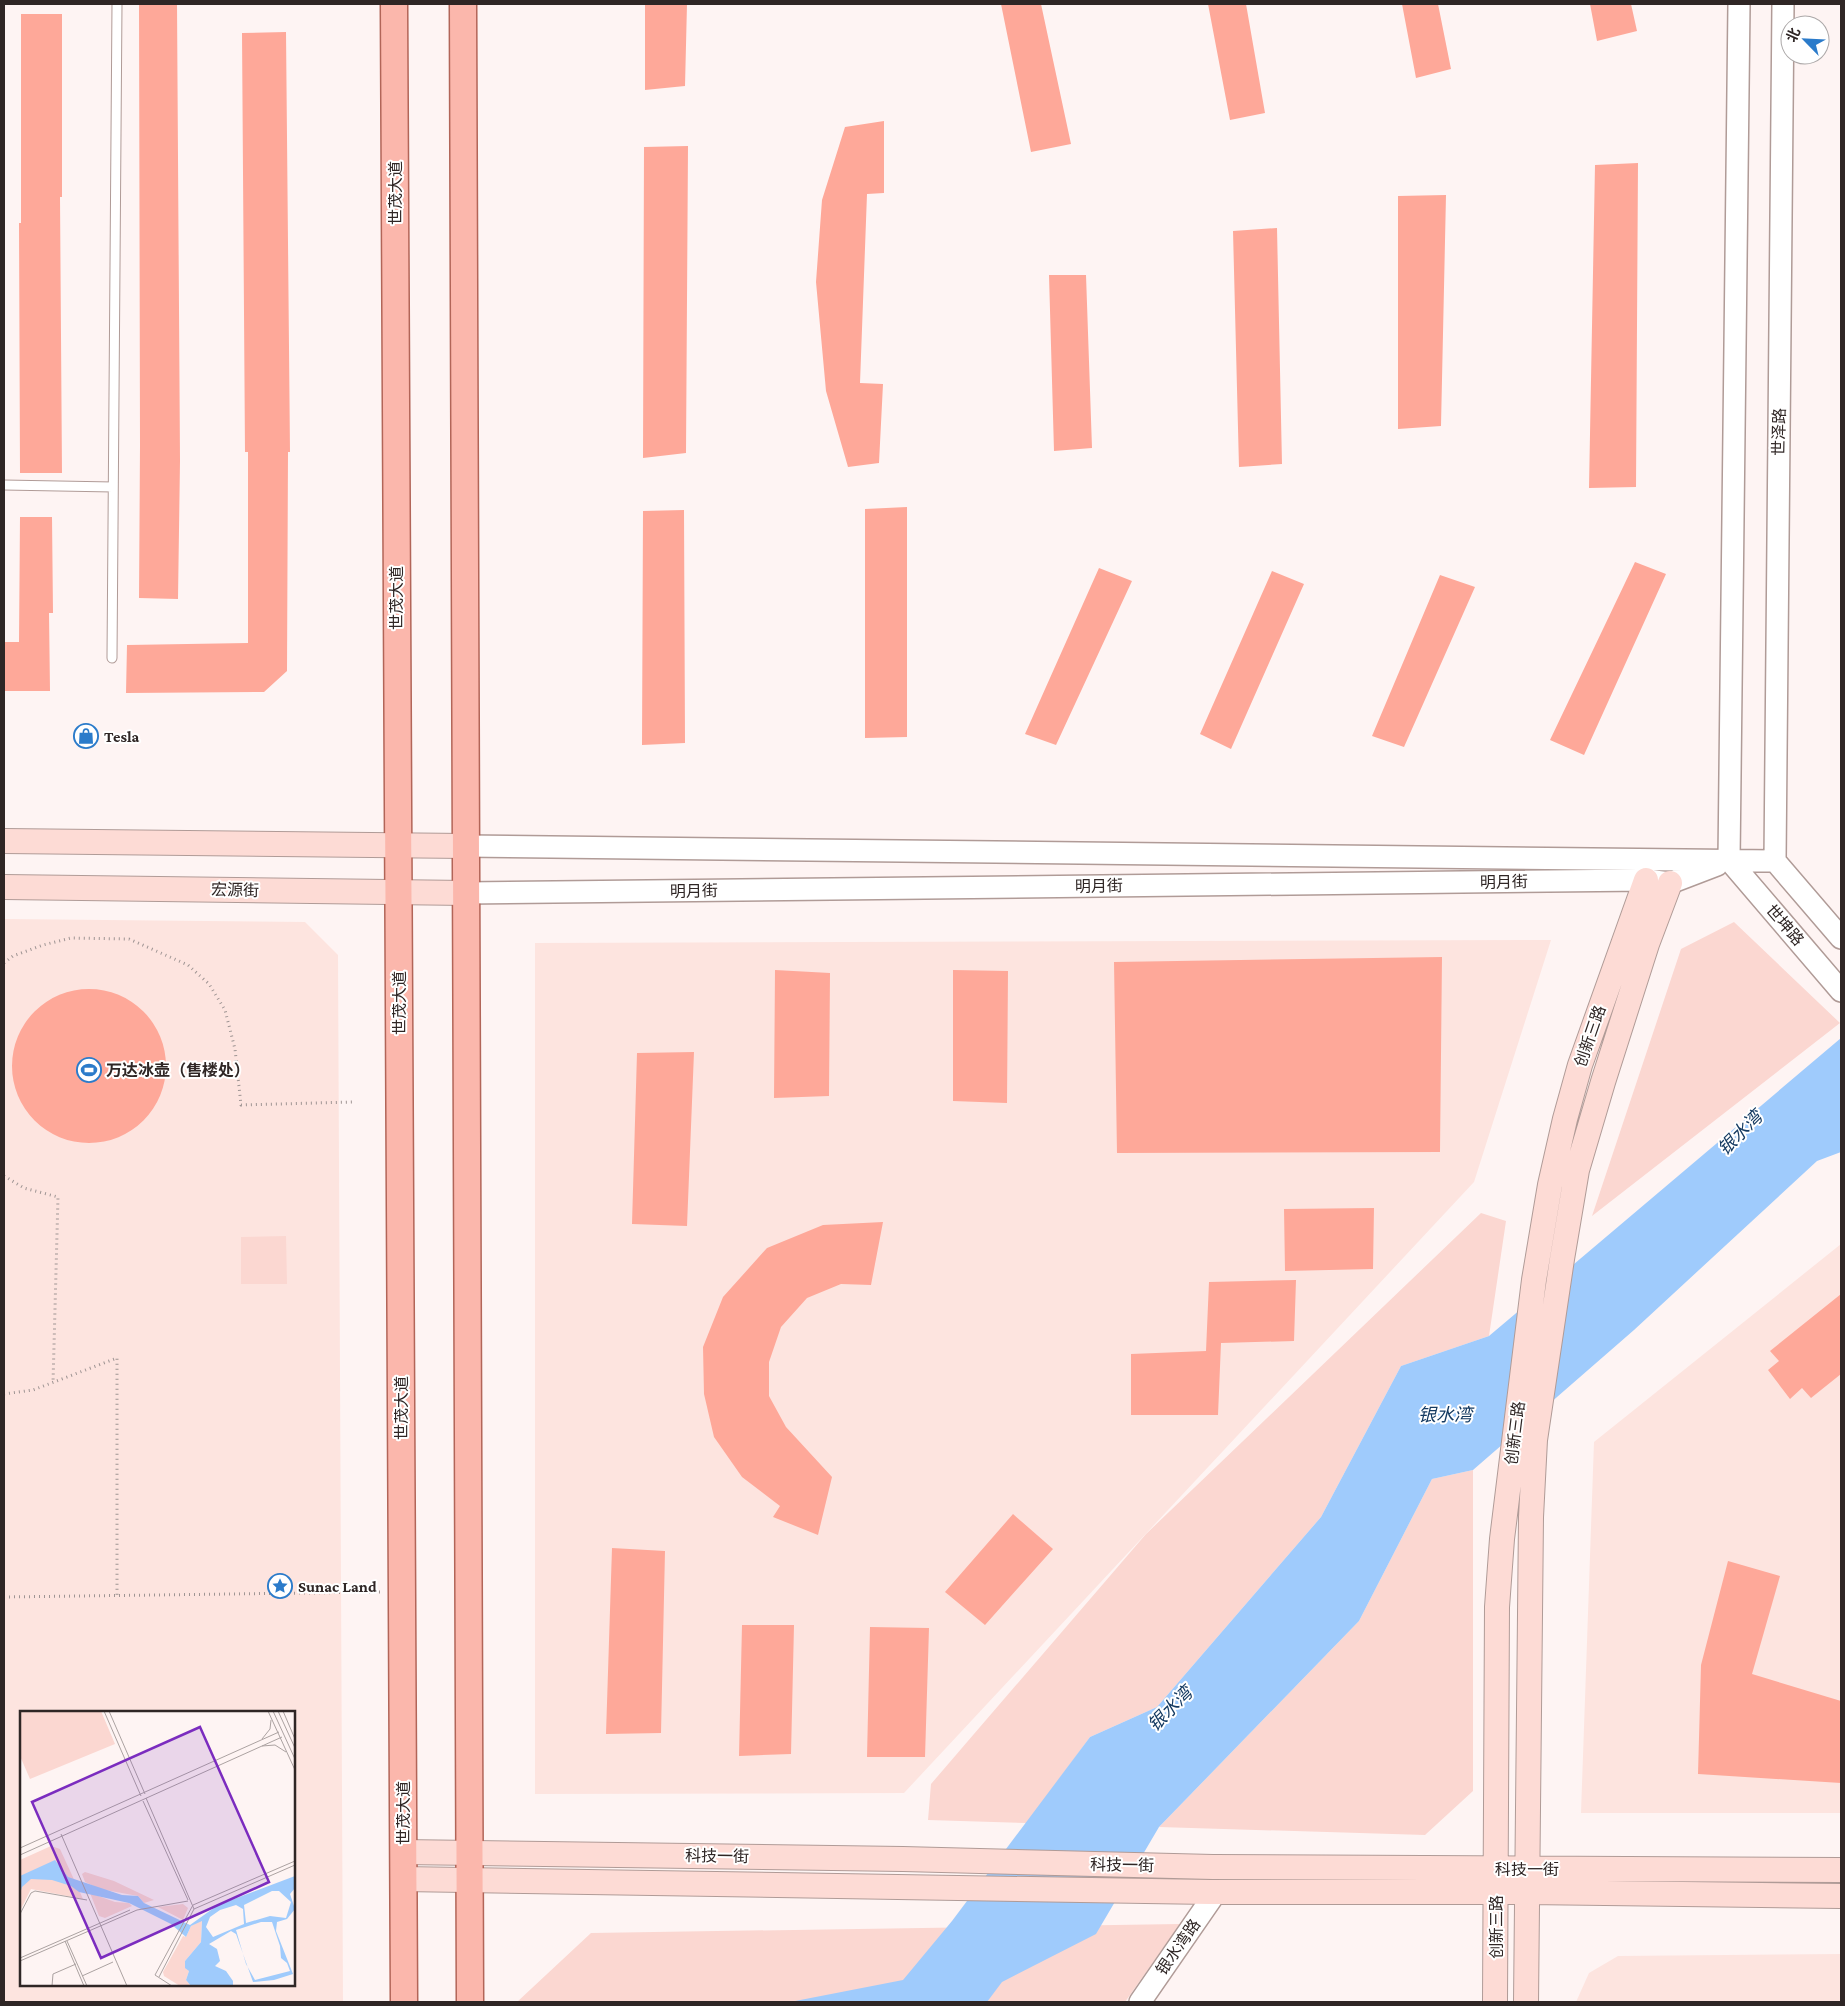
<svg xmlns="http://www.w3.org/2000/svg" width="1845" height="2006" font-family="'Crimson Pro','Noto Sans SC',serif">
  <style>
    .built { fill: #fde4df; fill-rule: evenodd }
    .green { fill: #fbd7d1 }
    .water { fill: #9fcbfc }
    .building { fill: #fea899 }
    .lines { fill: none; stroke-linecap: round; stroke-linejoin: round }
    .service-casing { stroke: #b09b97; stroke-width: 11 }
    .tertiary-casing { stroke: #b09b97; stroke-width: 24 }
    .secondary-casing { stroke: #b09b97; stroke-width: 26 }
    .primary-casing { stroke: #b26558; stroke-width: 29 }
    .path { stroke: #9e9493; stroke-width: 3; stroke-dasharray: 1 4; stroke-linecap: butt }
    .service { stroke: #fff; stroke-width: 9 }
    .tertiary { stroke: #fff; stroke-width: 21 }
    .secondary { stroke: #fddbd5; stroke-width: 24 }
    .primary { stroke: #fbb7ac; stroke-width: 26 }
    .labels { text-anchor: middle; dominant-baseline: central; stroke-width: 4; stroke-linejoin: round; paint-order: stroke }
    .street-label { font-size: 16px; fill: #2f2625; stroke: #fff }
    .poi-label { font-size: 16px; font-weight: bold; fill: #2f2625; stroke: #fff; text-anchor: start }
    .water-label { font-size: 18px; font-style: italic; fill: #143a61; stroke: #fff }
    .inset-road { fill: none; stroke: #aba2a1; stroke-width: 1 }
    .view { fill: #7b2cbf; fill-opacity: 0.15; stroke: #7b2cbf; stroke-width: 2.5 }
    .inset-edge { fill: none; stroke: #2f2625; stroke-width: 2.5 }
  </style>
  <rect width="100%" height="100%" fill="#fef4f3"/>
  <path class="built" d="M4 919 305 922 338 955 343 2002H4ZM21 1712H294V1985H21Z
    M1551 940 1474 1182 904 1793 535 1794V943Z
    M1841 1244V1813H1581L1594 1442Z
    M1841 1954V2002H1576L1589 1973 1618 1956Z"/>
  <path class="green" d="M1734 922 1840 1023 1592 1216 1681 949Z
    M1481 1213 1506 1221 1489 1336 1401 1366 1321 1517 1157 1707 1090 1737 1027 1823 928 1820 931 1784 1146 1534Z
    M286 1236 287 1284H241V1237Z
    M1473 1470V1791L1425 1835 1159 1827 1359 1621 1432 1479Z
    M1180 1924 1125 2002H517L591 1933Z"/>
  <path class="water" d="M1841 1038V1152L1817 1161 1634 1330 1473 1470 1432 1479 1359 1621 1159 1827 1096 1934 1002 1982 987 2002H790L903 1980 952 1921 1090 1737 1157 1707 1321 1517 1401 1366 1489 1336Z"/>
  <path class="building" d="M139 4H177L180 461 178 599 139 598 140 446Z
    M645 4H687L685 86 645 90Z
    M1001 4H1041L1071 144 1031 152Z
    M1208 4H1246L1265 113 1230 120Z
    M1402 4H1438L1451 69 1416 78Z
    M1590 4H1631L1637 31 1597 41Z
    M21 14H62V197H60L62 473H20L19 223H21Z
    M286 32 290 452H288L287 671 264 692 126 693 127 645 248 643V452H245L242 33Z
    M884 121V193L867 194 860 383 883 384 879 463 848 467 826 391 816 282 822 200 845 127Z
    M688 146 686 453 643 458 644 147Z
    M1638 163 1636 487 1589 488 1595 165Z
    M1446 195 1441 426 1398 429V196Z
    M1277 228 1282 464 1239 467 1233 231Z
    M1049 275H1086L1092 448 1054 451Z
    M907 507V737L865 738V509Z
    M684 510 685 743 642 745 643 511Z
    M20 517H52L53 613H49L50 691H4V642H19Z
    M1635 562 1666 574 1584 755 1550 740Z
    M1099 568 1132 581 1056 745 1025 734Z
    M1272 571 1304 584 1231 749 1200 734Z
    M1440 575 1475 587 1404 747 1372 736Z
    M1442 957 1440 1152 1117 1153 1114 962Z
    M775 970 830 973 829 1096 774 1098Z
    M953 970 1008 971 1007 1103 953 1101Z
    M12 1066a77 77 0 1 1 154 0a77 77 0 1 1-154 0Z
    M694 1052 687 1226 632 1224 637 1053Z
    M1374 1208 1373 1269 1285 1271 1284 1209Z
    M883 1222 871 1285 841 1284 807 1298 781 1327 769 1362V1396L786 1427 832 1477 818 1535 773 1517 780 1506 742 1477 714 1437 704 1394 703 1347 723 1297 767 1248 823 1225Z
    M1296 1280 1294 1341 1221 1343 1218 1415H1131V1354L1206 1351 1209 1282Z
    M1841 1294V1374L1811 1398 1802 1388 1790 1399 1768 1370 1779 1361 1770 1351Z
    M1013 1514 1053 1549 985 1625 945 1592Z
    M612 1548 665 1551 661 1733 606 1734Z
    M1728 1561 1780 1576 1752 1674 1841 1701V1783L1698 1774 1701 1665Z
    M742 1625H794L791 1754 739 1756Z
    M870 1627 929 1628 925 1757H867Z"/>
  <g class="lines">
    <defs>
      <path id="service" d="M4 485 113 487
        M112 658 117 4"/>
      <path id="tertiary" d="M465 846 1775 861
        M1729 860 1739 4
        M1729 860 1841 991
        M1775 861 1783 4
        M1775 861 1841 938
        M466 893 1646 880 1670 883 1717 865
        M1140 2002 1216 1892"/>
      <path id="secondary" d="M4 841 465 846
        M4 887 466 893
        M403 1852 903 1859 1213 1867 1841 1870
        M403 1879 1210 1892H1527L1841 1896
        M1495 2002 1497 1607 1502 1539 1534 1280 1550 1185 1565 1119 1580 1065 1646 880
        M1526 2002 1531 1517 1535 1440 1562 1259 1577 1170 1603 1082 1647 944 1670 883"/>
      <path id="primary" d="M394 4 404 2002
        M463 4 470 2002"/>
    </defs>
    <use href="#service" class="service-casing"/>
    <use href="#tertiary" class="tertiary-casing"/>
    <use href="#secondary" class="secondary-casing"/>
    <use href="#primary" class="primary-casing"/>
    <path class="path" d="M4 963 13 956 43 945 71 938 129 939 188 965 209 984 225 1010 235 1049 241 1105 353 1102
      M4 1176 24 1188 58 1197 53 1383
      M4 1394 33 1390 117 1358V1595
      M4 1597 381 1592"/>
    <use href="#service" class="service"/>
    <use href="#tertiary" class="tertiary"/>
    <use href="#secondary" class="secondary"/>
    <use href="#primary" class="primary"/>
  </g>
  <defs>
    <symbol id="shop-ring" viewBox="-11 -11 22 22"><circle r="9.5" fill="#fff" stroke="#2b7bca" stroke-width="1.5"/><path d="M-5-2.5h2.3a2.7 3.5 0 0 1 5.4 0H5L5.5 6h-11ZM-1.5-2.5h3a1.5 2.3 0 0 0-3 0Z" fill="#2b7bca"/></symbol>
    <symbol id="stadium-ring" viewBox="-11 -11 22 22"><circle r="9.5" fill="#fff" stroke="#2b7bca" stroke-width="1.5"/><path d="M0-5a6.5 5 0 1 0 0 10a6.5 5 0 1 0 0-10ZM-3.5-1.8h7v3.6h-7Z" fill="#2b7bca"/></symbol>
    <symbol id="sight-ring" viewBox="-11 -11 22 22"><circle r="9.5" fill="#fff" stroke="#2b7bca" stroke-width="1.5"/><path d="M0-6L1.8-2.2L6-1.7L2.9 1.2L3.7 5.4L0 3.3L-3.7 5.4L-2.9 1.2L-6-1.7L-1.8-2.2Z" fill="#2b7bca"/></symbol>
  </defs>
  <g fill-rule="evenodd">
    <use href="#shop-ring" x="72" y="722" width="28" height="28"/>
    <use href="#stadium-ring" x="75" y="1056" width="28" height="28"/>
    <use href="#sight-ring" x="266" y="1572" width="28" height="28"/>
  </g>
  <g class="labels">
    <g class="street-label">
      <text transform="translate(395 193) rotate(-90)">世茂大道</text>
      <text transform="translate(1779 432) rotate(-89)">世泽路</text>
      <text transform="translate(396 598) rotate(-90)">世茂大道</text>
      <text transform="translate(1504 882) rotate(-1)">明月街</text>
      <text transform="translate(1099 886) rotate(-1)">明月街</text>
      <text transform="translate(235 890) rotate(1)">宏源街</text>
      <text transform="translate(694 891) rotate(-1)">明月街</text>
      <text transform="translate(1785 925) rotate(49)">世坤路</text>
      <text transform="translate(399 1003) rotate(-90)">世茂大道</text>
      <text transform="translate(1590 1036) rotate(-71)">创新三路</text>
      <text transform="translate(401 1408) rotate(-90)">世茂大道</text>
      <text transform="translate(1515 1433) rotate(-83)">创新三路</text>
      <text transform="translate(403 1813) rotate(-90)">世茂大道</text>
      <text transform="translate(717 1856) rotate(1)">科技一街</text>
      <text transform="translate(1122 1865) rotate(1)">科技一街</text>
      <text x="1527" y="1869">科技一街</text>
      <text transform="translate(1496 1927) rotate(-90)">创新三路</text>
      <text transform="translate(1178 1947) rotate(-55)">银水湾路</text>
    </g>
    <g class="poi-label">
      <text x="104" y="736">Tesla</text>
      <text x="106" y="1070">万达冰壶（售楼处）</text>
      <text x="298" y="1586">Sunac Land</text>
    </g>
    <g class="water-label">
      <text transform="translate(1740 1133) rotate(-45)">银水湾</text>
      <text x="1445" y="1415">银水湾</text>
      <text transform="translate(1170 1709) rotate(-45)">银水湾</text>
    </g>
  </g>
  <g transform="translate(20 1711)">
    <rect width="275" height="275" fill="#fef4f3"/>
    <path d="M0 0H81L95 33 10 68 0 45ZM31 135 40 138 63 188 11 178 0 200V149ZM65 161 94 170 134 189 124 192 118 185 80 178 65 171 62 163ZM70 182 95 191 109 192 112 195 85 207 79 205ZM163 193 168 197 163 209 138 196ZM182 209 181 231 165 250 169 260 166 269 171 275H160L144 265 143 261 163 225 166 226 171 215Z" fill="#fbd7d1"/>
    <path d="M35 149 48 166 102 184 118 185 124 192 170 214 198 194 275 165V177L270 183 275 198 267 208 257 211 256 220 273 263 254 269 233 271 216 223 211 220 189 233 197 238 200 250 195 255 206 260 213 270V275H171L166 269 169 260 165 257V250L181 231 182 210 171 215 166 226 151 213 109 192 59 181 51 175 32 169 11 168 2 176 0 183V165ZM252 180H259L271 191 266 207 250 205 226 212 224 194ZM216 194 223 198 224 213 193 226 186 216 190 206 200 199ZM241 211H252L260 235 261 247 267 252 270 260 235 269 226 253 216 219Z" fill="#9fcbfc" fill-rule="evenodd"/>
    <path class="inset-road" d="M84 0 121 85M89 0 125 83M248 0 275 59M253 0 275 48M258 0 275 37M263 0 275 28M242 28 250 18 251 9M242 35 255 34 266 41M126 87 174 198M123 90 168 189M41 123 107 275M0 137 259 21M0 144 262 26M173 194 275 150M174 198 275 154M0 203 11 182 15 180 67 189M45 230 64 275M47 230 67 275M0 247 110 199M0 250 117 199 168 190M62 265 93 251M139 266 174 198M32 275 33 263 56 253M152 275 135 264 173 194"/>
    <path class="view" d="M180 16 249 171 81 247 12 91Z"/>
    <rect width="275" height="275" class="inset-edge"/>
  </g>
  <rect width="1845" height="2006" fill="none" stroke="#2f2625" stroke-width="10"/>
  <g transform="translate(1805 40) rotate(294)"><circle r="24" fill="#ffffff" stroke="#aca8a8"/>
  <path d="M0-4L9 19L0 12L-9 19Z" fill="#2b7bca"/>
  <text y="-8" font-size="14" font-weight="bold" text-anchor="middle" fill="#2f2625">北</text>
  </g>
</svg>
